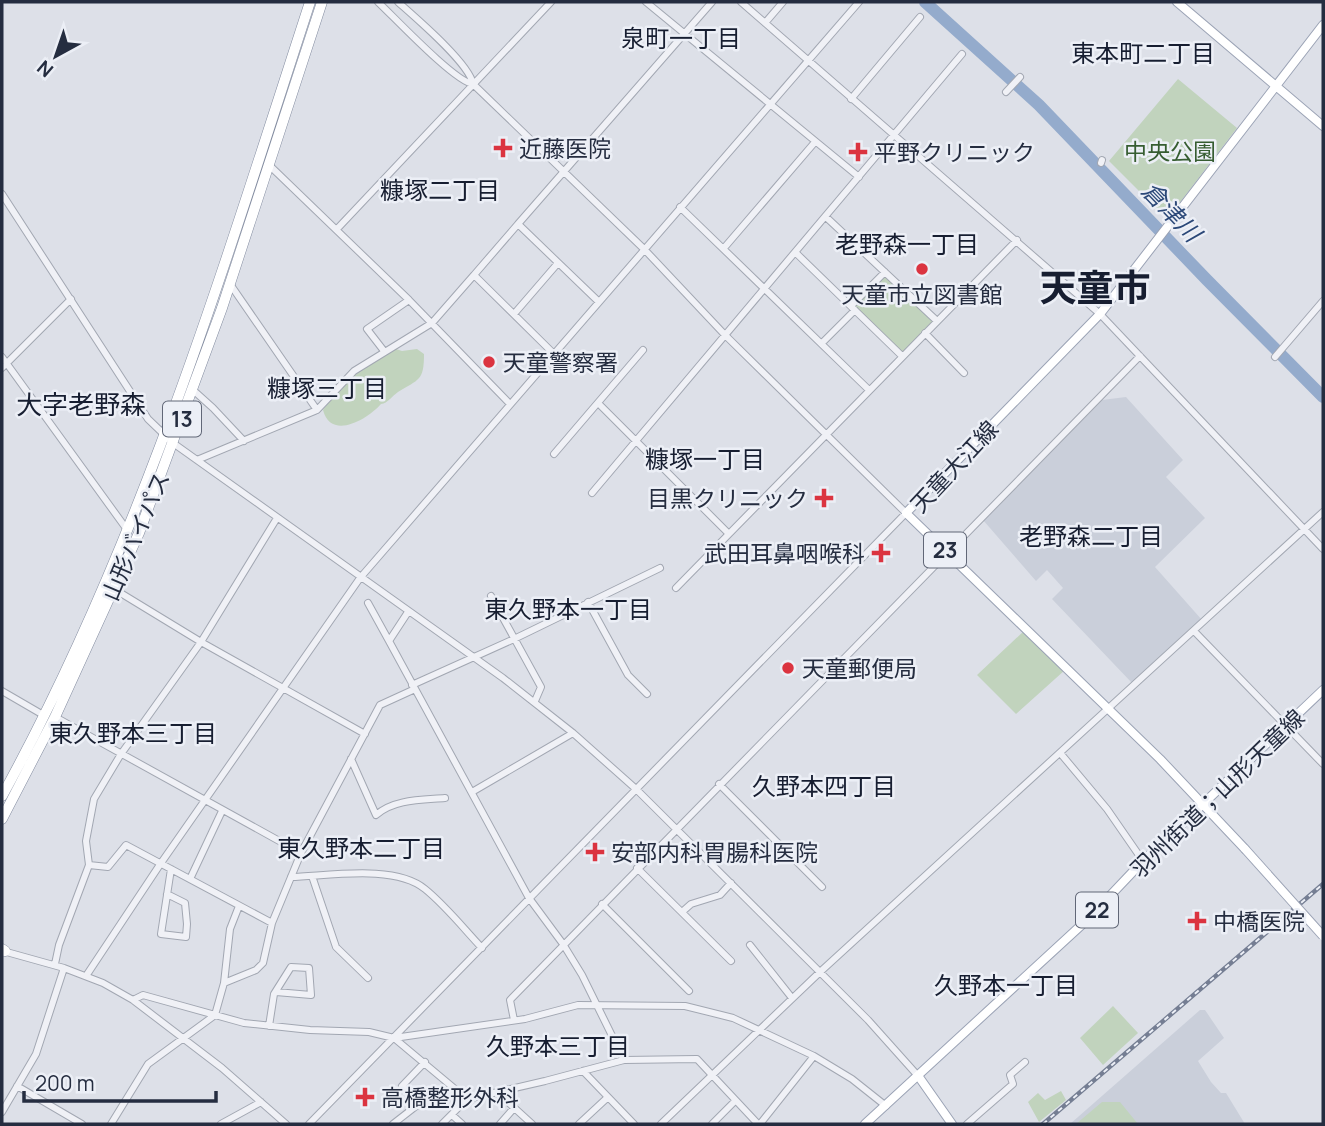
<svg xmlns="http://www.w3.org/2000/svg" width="1325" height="1126" font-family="Manrope,'Noto Sans JP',sans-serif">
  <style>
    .built { fill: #cacfda }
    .green { fill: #c1d3bd }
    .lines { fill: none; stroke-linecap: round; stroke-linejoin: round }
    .river { stroke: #94abcc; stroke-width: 12 }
    .minor-casing { stroke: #a2a7b2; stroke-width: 8 }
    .major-casing { stroke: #9ba3b5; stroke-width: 10 }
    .highway-casing { stroke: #838ca0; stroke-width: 11 }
    .minor { stroke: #f0f1f6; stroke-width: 6 }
    .major { stroke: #fff; stroke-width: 8 }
    .highway { stroke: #fff; stroke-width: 10 }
    .rail-casing { stroke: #757e93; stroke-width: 4.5 }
    .rail { stroke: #eceff6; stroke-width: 2; stroke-dasharray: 5; stroke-linecap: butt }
    .major-bridge-casing { stroke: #9ba3b5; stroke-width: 10; stroke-linecap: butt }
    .major-bridge { stroke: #fff; stroke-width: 8 }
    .poi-dot { fill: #db3440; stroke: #eceff6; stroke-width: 2.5 }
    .labels { text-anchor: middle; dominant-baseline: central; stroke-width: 5; stroke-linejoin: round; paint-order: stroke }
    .shield { fill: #eceff6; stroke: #616777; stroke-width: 2 }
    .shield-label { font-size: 21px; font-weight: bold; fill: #252d40 }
    .poi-label { font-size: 23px; fill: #252d40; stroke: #eceff6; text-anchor: start }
    .park-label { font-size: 23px; fill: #365d31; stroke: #eceff6 }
    .street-label { font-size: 23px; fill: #252d40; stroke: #eceff6 }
    .neighbourhood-label { font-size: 24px; fill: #171e31; stroke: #eceff6 }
    .water-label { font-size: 24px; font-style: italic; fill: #2b4878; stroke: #eceff6 }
    .quarter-label { font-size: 26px; fill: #171e31; stroke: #eceff6 }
    .town-label { font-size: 37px; font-weight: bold; fill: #171e31; stroke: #eceff6 }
  </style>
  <rect width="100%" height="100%" fill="#dde0e8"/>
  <path class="built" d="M1126 397 1183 460 1166 477 1205 518 1155 567 1202 620 1132 683 1052 599 1063 588 1047 570 1036 581 983 520 1102 400Z
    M1200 1010H1205L1224 1038 1198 1061 1211 1082 1221 1093H1226L1245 1124H1070Z"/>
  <path class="green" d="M1178 79 1237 128 1171 214 1164 216 1109 161Z
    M885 273 935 321 902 354 852 306Z
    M396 349 402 351 417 349 424 354C424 381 419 379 398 392 391 397 388 403 381 404 368 419 331 441 323 410 343 383 365 364 396 349Z
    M1024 631 1065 670 1016 714 977 675Z
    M1113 1006 1138 1033 1103 1065 1080 1038Z
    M1061 1091 1066 1100 1039 1122 1028 1102 1038 1093 1045 1100Z
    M1102 1102H1120L1138 1124H1076Z"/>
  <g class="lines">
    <path class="river" d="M925 2 1039 105 1207 280 1323 397"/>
    <defs>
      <path id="minor" d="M398 2C416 18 469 63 473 84
        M646 2 859 177
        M741 2 1100 314 1323 549
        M765 23 783 2
        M1006 92 1020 77
        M851 99 920 17
        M1101 163 1102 160
        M268 164 409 300 510 404
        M2 194 148 419 173 443 503 678 573 733 636 789 868 1020 919 1077
        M680 207 869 390
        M826 217 937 321
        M518 224 712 2
        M337 229 551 2
        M724 248 815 142
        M796 253 902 356
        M230 284 317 410
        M851 306 885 272
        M514 314 558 263
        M925 333 964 373
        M822 343 855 310
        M384 351 367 329 409 300
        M554 354 474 275 518 224 599 302
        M2 357 128 531
        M1275 357 1323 301
        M2 368 71 299
        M193 390 213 408 244 441
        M598 403 728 533
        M554 454 643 350
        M197 460 317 410 354 371 432 323 474 275
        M592 493 962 54
        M676 588 1017 240
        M114 589 201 642 365 734
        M491 596 541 687 535 701
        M588 602 628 675 647 694
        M368 603 389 641
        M408 612 389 641 529 898 563 944 582 975 624 1060
        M1194 631 1323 764
        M412 685 514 639 660 568
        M2 691 45 716
        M55 717 301 853
        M1061 754 1107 809 1143 861
        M351 759 376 815C394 799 422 800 445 798
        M719 784 822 887
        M472 792 573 733
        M89 865 108 867 126 845 272 923
        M637 868 731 961
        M312 876 336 947 368 978
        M291 877C328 876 395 864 425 889 446 906 464 929 482 948
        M190 879 222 811
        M167 894 185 903 187 924 186 937 161 934 171 869
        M602 904 689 991
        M682 912 691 904 720 895 731 883
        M750 945 792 998
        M3 951 64 968 103 983 133 1000 222 1068 286 1124
        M55 964 59 945 89 865 86 841 94 799 121 754 201 642 277 518
        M86 976 161 863 360 578 859 2
        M224 983 230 929 239 906
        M133 1000 143 995 244 1023 310 1030 369 1032 394 1038 525 1019 578 1005 685 1006 733 1018 814 1056 852 1079 886 1106
        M514 1020 510 1000 1140 356
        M269 1026 274 994 291 967 309 968 311 995 276 992
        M394 1038 467 1099
        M583 1071 634 1124
        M17 1086 82 1124
        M498 1093 532 1124
        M2 1112 36 1054 64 968
        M452 1115 462 1124
        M111 1124 148 1064 215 1015 224 983 256 970 263 963 272 923 301 853 380 705 415 689
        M221 1124 261 1102
        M309 1124 906 513 725 335 644 249 473 84C455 82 395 18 378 2
        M393 1124 420 1103 402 1086 425 1062
        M442 1124 467 1099 545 1081 624 1060 697 1059 758 1124
        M500 1124 514 1108
        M579 1124 607 1098
        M661 1124 820 972 1323 512
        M712 1124 735 1101
        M760 1124 814 1056
        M967 1124 1013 1084 1010 1075 1025 1062"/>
      <path id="major" d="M1177 2 1323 126
        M1245 849 1160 759 906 513 1100 314 1323 25
        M919 1077 952 1124
        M865 1124 1088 919 1143 861 1323 690"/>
      <path id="highway" d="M2 796C140 546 222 272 310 2
        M2 819 55 717 139 533 222 308 322 2
        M2 949 5 951"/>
    </defs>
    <use href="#minor" class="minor-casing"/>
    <use href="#major" class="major-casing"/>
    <use href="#highway" class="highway-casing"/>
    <use href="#minor" class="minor"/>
    <use href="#major" class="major"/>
    <use href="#highway" class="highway"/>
    <defs>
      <path id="rail" d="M1043 1124 1323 884"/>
    </defs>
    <use href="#rail" class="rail-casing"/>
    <use href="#rail" class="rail"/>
    <defs>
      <path id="major-bridge" d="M1245 849 1323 936"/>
    </defs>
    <use href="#major-bridge" class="major-bridge-casing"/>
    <use href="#major-bridge" class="major-bridge"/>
  </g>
  <g class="poi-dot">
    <path d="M499.5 137.5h7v7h7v7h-7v7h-7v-7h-7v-7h7z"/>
    <path d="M854.5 141.5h7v7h7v7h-7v7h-7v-7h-7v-7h7z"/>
    <circle cx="922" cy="269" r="7"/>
    <circle cx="489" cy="362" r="7"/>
    <path d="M820.5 487.5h7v7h7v7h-7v7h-7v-7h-7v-7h7z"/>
    <path d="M877.5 542.5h7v7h7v7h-7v7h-7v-7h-7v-7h7z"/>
    <circle cx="788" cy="668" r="7"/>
    <path d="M591.5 841.5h7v7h7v7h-7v7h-7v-7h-7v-7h7z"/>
    <path d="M1193.5 910.5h7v7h7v7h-7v7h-7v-7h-7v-7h7z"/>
    <path d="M361.5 1086.5h7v7h7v7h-7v7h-7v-7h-7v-7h7z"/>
  </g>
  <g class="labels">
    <g class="shield">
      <rect x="163" y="401.5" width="38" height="35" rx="5"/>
      <rect x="924" y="532.5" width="42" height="35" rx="5"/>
      <rect x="1076" y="892.5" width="42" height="35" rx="5"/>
    </g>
    <g class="shield-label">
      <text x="182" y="419">13</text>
      <text x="945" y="550">23</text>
      <text x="1097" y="910">22</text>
    </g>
    <g class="poi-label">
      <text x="519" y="148">近藤医院</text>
      <text x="874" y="152">平野クリニック</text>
      <text x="922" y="294" text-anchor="middle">天童市立図書館</text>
      <text x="503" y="362">天童警察署</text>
      <text x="808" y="498" text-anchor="end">目黒クリニック</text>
      <text x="865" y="553" text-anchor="end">武田耳鼻咽喉科</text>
      <text x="802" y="668">天童郵便局</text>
      <text x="611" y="852">安部内科胃腸科医院</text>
      <text x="1213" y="921">中橋医院</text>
      <text x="381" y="1097">高橋整形外科</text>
    </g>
    <g class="park-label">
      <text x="1170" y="151">中央公園</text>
    </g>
    <g class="street-label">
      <text transform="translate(954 466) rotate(-47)">天童大江線</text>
      <text transform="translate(135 536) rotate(-67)">山形バイパス</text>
      <text transform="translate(1217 793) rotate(-44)">羽州街道；山形天童線</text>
    </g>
    <g class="neighbourhood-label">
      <text x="681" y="37">泉町一丁目</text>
      <text x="1143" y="52">東本町二丁目</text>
      <text x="440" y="189">糠塚二丁目</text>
      <text x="907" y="243">老野森一丁目</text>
      <text x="327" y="387">糠塚三丁目</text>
      <text x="705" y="458">糠塚一丁目</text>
      <text x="1091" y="535">老野森二丁目</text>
      <text x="568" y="608">東久野本一丁目</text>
      <text x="133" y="732">東久野本三丁目</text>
      <text x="824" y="785">久野本四丁目</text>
      <text x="361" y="847">東久野本二丁目</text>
      <text x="1006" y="984">久野本一丁目</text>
      <text x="558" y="1045">久野本三丁目</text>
    </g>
    <g class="water-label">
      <text transform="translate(1172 211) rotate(46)">倉津川</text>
    </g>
    <g class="quarter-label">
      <text x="81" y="404">大字老野森</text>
    </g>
    <g class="town-label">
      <text x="1095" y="287">天童市</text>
    </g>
  </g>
  <rect width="1325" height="1126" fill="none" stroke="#252d40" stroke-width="7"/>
  <g transform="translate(56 56) rotate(220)" stroke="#eceff6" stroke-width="5" paint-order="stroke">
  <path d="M0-5L12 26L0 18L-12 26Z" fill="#252d40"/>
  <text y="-10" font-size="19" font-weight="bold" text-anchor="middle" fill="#252d40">N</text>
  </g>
  <path d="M24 1091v10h192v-10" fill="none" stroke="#252d40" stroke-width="3.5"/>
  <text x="35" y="1091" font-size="21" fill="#252d40" stroke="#eceff6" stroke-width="5" paint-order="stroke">200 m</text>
</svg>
